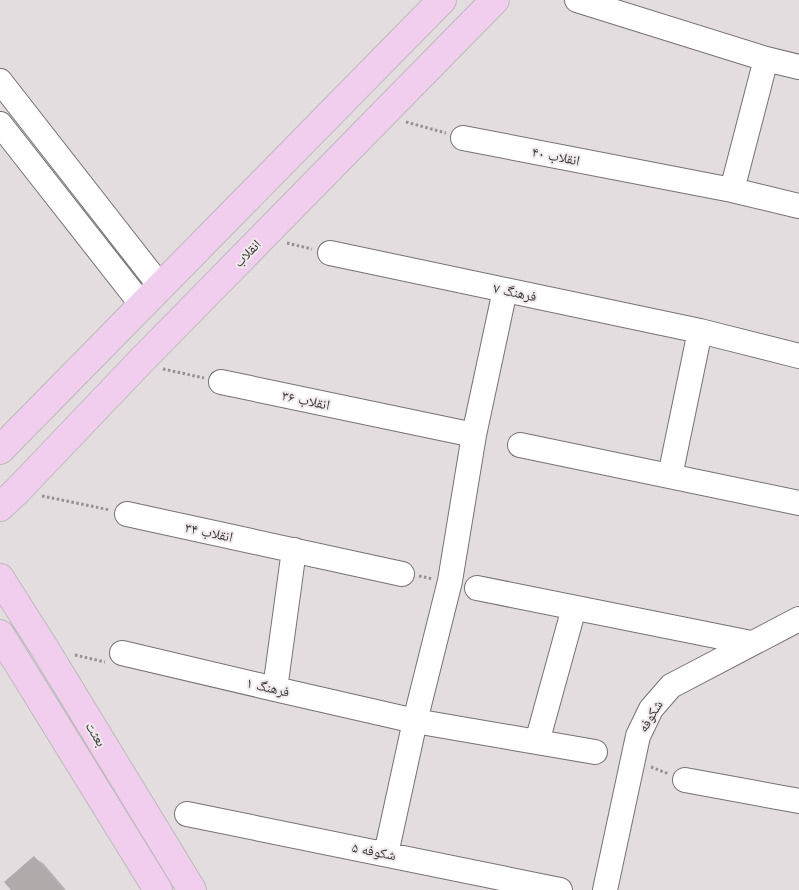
<svg xmlns="http://www.w3.org/2000/svg" width="799" height="890" font-family="Arial,'Noto Naskh Arabic',sans-serif">
  <style>
    .shadow { fill: #0003 }
    .building { fill: #b0aaaa }
    .lines { fill: none; stroke-linecap: round; stroke-linejoin: round }
    .minor-casing { stroke: #767173; stroke-width: 26 }
    .major-casing { stroke: #bcbbbb; stroke-width: 30 }
    .path { stroke: #959192; stroke-width: 3; stroke-dasharray: 2.5 2.5; stroke-linecap: butt }
    .minor { stroke: #fff; stroke-width: 24 }
    .major { stroke: #f1cdee; stroke-width: 28 }
    .labels { text-anchor: middle; dominant-baseline: central; stroke-width: 4; stroke-linejoin: round; paint-order: stroke }
    .street-label { font-size: 14px; fill: #393737; stroke: #f0eaec }
  </style>
  <rect width="100%" height="100%" fill="#e3dddf"/>
  <path class="shadow" d="M34 858 43 863 66 890H13Z"/>
  <path class="building" d="M34 856 63 890H11L4 882Z"/>
  <g class="lines">
    <defs>
      <path id="minor" d="M577 0 766 59 799 67
        M0 81 161 287
        M0 124 142 305
        M463 138 732 190 799 206
        M732 190 766 59
        M330 253 700 331 799 356
        M221 382 474 435
        M520 445 799 503
        M670 476 700 331
        M127 514 402 574
        M477 588 751 643
        M122 653 275 689 415 721 595 752
        M275 689 294 550
        M537 742 574 608
        M685 780 799 801
        M187 814 560 890
        M386 854 415 721 450 581 474 435 505 290
        M605 890 638 736 651 709 671 686 799 619"/>
      <path id="major" d="M0 450 442 0
        M0 507 17 491 138 364 495 0
        M0 578 45 649 192 890
        M0 634 158 890"/>
    </defs>
    <use href="#minor" class="minor-casing"/>
    <use href="#major" class="major-casing"/>
    <path class="path" d="M406 122 446 133
      M287 243 312 249
      M163 369 204 378
      M42 496 110 510
      M419 576 433 579
      M75 655 105 662
      M651 767 669 774"/>
    <use href="#minor" class="minor"/>
    <use href="#major" class="major"/>
  </g>
  <g class="labels">
    <g class="street-label">
      <text transform="translate(556 156) rotate(11)">انقلاب ۴۰</text>
      <text transform="translate(247 253) rotate(-46)">انقلاب</text>
      <text transform="translate(515 292) rotate(12)">فرهنگ ۷</text>
      <text transform="translate(306 400) rotate(12)">انقلاب ۳۶</text>
      <text transform="translate(209 532) rotate(12)">انقلاب ۳۴</text>
      <text transform="translate(268 687) rotate(13)">فرهنگ ۱</text>
      <text transform="translate(650 716) rotate(-59)">شکوفه</text>
      <text transform="translate(96 734) rotate(59)">بعثت</text>
      <text transform="translate(374 851) rotate(11)">شکوفه ۵</text>
    </g>
  </g>
</svg>
